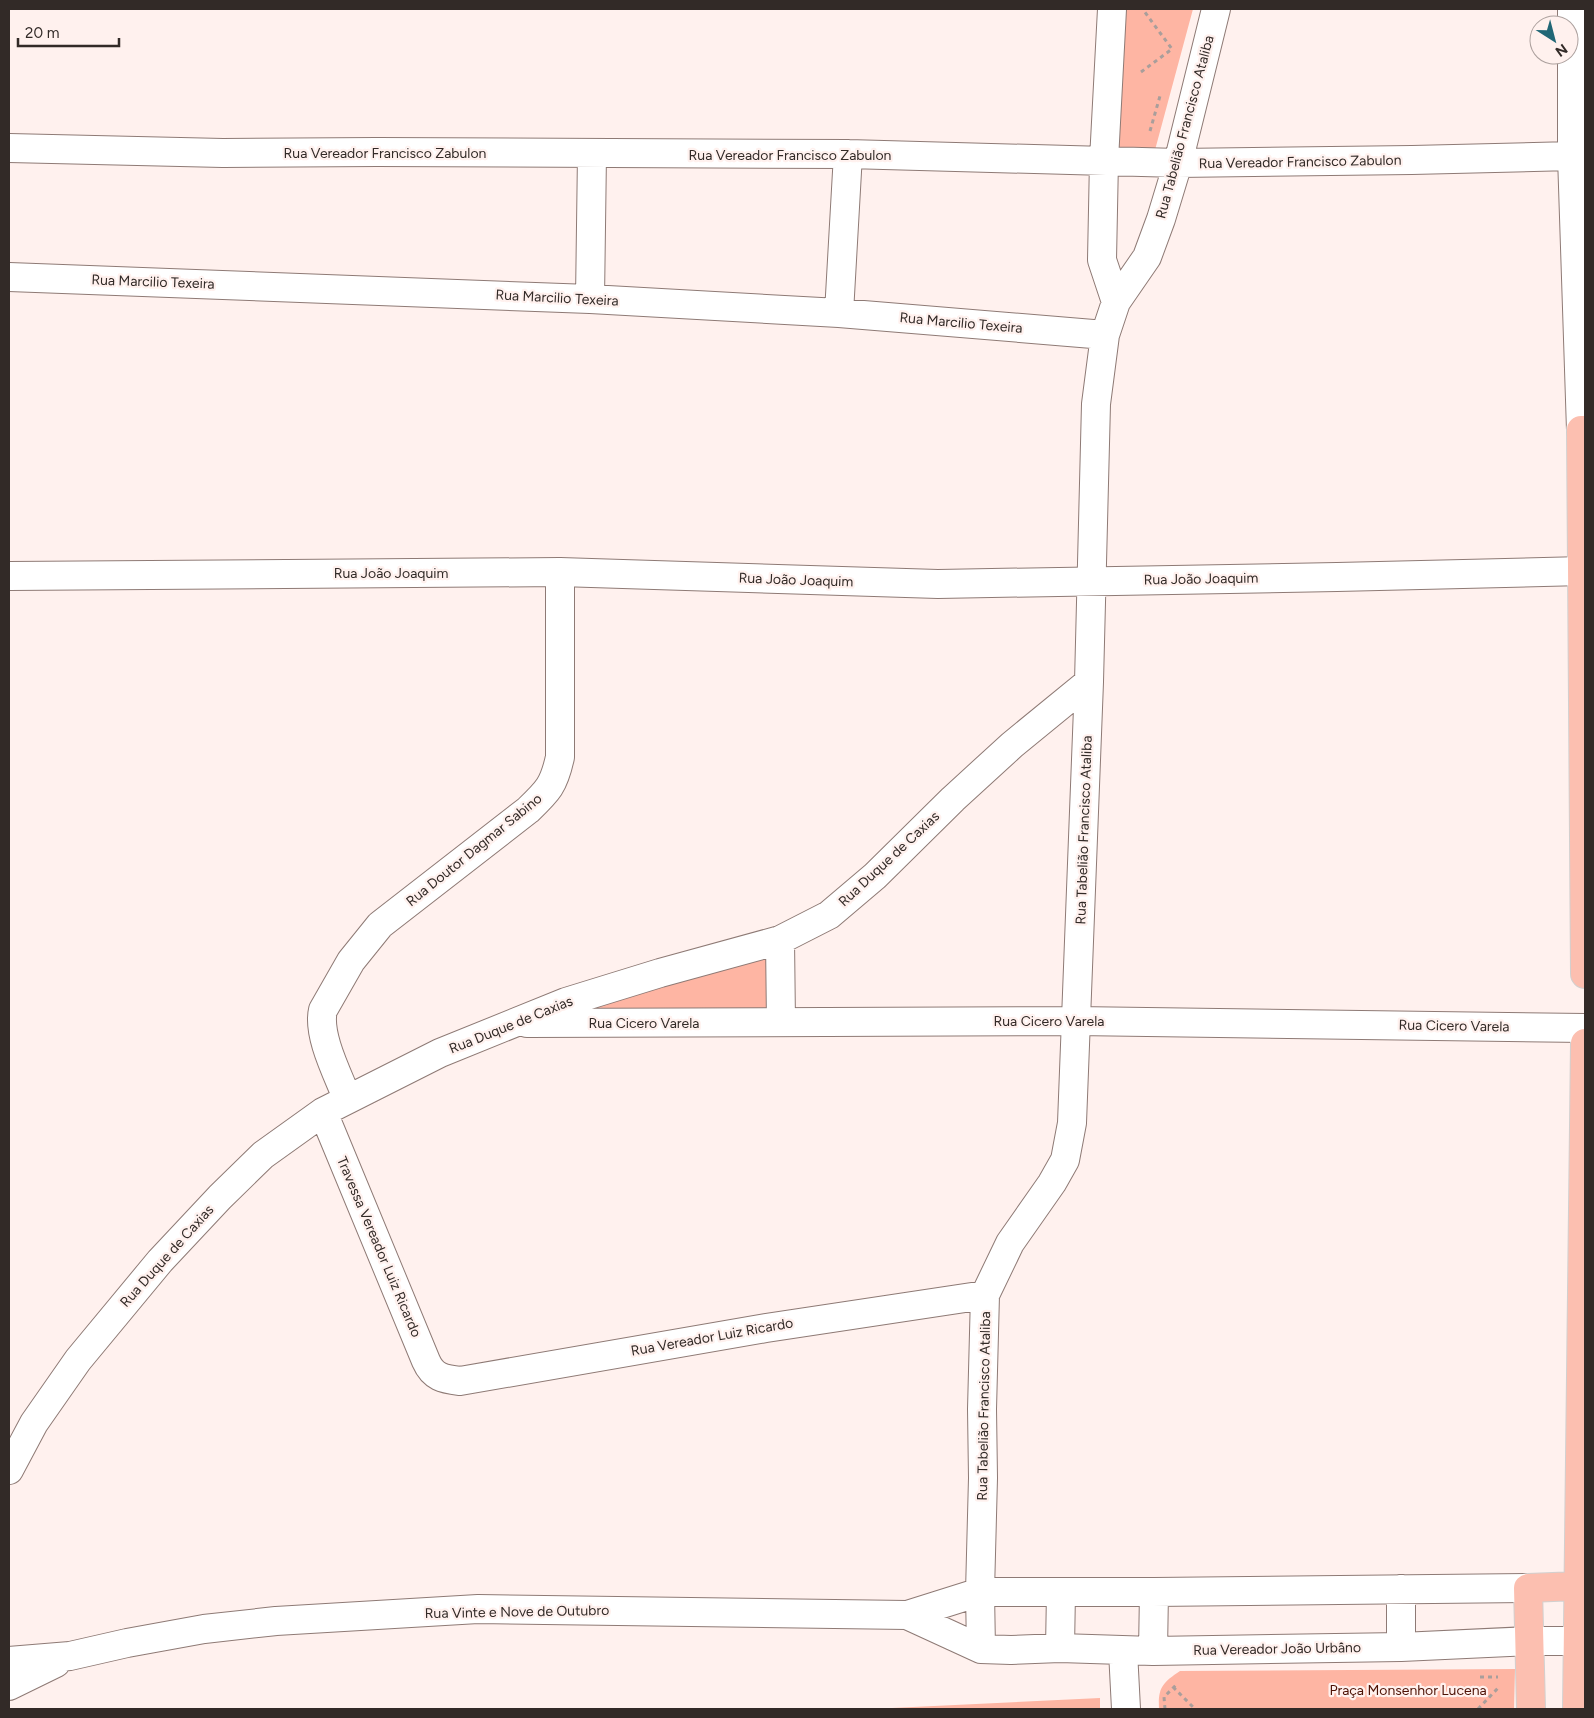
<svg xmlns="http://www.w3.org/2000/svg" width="1594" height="1718" font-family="Figtree,sans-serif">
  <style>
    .park { fill: #feb5a3 }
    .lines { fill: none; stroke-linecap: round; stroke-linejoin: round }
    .minor-casing { stroke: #8e7a75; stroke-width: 30 }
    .major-casing { stroke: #d2d0cf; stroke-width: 30 }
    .path { stroke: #a99e9b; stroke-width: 3; stroke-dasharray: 4 4; stroke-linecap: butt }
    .minor { stroke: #fff; stroke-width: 28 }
    .major { stroke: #fcbfb0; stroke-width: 28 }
    .labels { text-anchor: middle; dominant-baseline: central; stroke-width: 4.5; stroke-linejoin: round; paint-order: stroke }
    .street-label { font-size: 14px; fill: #322a27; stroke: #fff1ee }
    .park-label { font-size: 14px; fill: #4e1205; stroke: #fff1ee }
  </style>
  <rect width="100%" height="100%" fill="#fff1ee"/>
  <path class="park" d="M1126 9H1193L1155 150 1118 149Z
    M770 947 766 1008 559 1015Z
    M1515 1669 1514 1709H1159C1158 1688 1162 1683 1180 1671Z
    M1100 1698V1709H871Z"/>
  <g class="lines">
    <defs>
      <path id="minor" d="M1112 9 1104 160 1102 260 1116 302
        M1572 9V156L1581 430
        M9 148 223 153 377 152 848 154 1178 163 1412 160 1572 156
        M9 277 590 299 839 313 1105 335
        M590 299 592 154
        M839 313 848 154
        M9 576 560 572 938 584 1337 577 1583 571
        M780 940 781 1022
        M527 1023 1076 1021 1585 1028
        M347 1098C338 1075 317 1035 323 1010L351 961 380 925 528 810C548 791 554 785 560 757V572
        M323 1112 426 1361C433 1377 443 1379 460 1381L766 1328 985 1295
        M9 1470 34 1423 78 1360 160 1261 220 1197 263 1155 323 1112 440 1053 566 1002 660 973 780 940 829 915 875 876 953 799 1012 745 1089 682
        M907 1615 981 1649 1011 1650 1060 1648 1153 1651 1401 1647 1529 1641H1577
        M1401 1647V1589
        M1060 1648 1061 1592
        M981 1649 980 1592 983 1478 982 1409 985 1295 1010 1243 1052 1183 1065 1160 1072 1123 1089 682 1096 404 1105 335 1116 302 1147 257 1161 219 1178 163 1216 9
        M1123 1651 1126 1709
        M1153 1651 1154 1592
        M9 1661 70 1656 127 1643 204 1629 276 1621 478 1609 907 1615 980 1592H1154L1528 1588
        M9 1686 56 1663"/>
      <path id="major" d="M1585 430H1581L1585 974
        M1531 1709 1528 1588 1578 1586
        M1577 1709 1585 1043"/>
    </defs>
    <use href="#minor" class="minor-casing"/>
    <use href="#major" class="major-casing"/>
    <path class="path" d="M1141 72 1172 49 1144 11
      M1150 131 1160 96
      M1480 1677H1498
      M1173 1687 1195 1709
      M1165 1709 1164 1697 1178 1683
      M1478 1709 1499 1687"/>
    <use href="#minor" class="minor"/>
    <use href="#major" class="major"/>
  </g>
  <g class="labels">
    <g class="street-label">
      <text transform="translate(1185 127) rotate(-75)">Rua Tabelião Francisco Ataliba</text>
      <text x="385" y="153">Rua Vereador Francisco Zabulon</text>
      <text x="790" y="155">Rua Vereador Francisco Zabulon</text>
      <text transform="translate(1300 162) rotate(-1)">Rua Vereador Francisco Zabulon</text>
      <text transform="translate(153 282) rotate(2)">Rua Marcilio Texeira</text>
      <text transform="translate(557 298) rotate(3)">Rua Marcilio Texeira</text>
      <text transform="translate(961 323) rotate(5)">Rua Marcilio Texeira</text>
      <text x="391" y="573">Rua João Joaquim</text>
      <text transform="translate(1201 579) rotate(-1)">Rua João Joaquim</text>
      <text transform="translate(796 580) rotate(2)">Rua João Joaquim</text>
      <text transform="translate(1084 830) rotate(-88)">Rua Tabelião Francisco Ataliba</text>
      <text transform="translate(474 850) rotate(-39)">Rua Doutor Dagmar Sabino</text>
      <text transform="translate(889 859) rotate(-43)">Rua Duque de Caxias</text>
      <text x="1049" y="1021">Rua Cicero Varela</text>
      <text x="644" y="1023">Rua Cicero Varela</text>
      <text transform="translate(511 1025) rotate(-22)">Rua Duque de Caxias</text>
      <text transform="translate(1454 1026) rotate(1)">Rua Cicero Varela</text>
      <text transform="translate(379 1247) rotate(67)">Travessa Vereador Luiz Ricardo</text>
      <text transform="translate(167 1256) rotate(-48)">Rua Duque de Caxias</text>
      <text transform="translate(712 1337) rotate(-10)">Rua Vereador Luiz Ricardo</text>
      <text transform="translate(984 1406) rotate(-89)">Rua Tabelião Francisco Ataliba</text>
      <text transform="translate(517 1612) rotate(-1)">Rua Vinte e Nove de Outubro</text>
      <text transform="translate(1277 1649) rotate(-1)">Rua Vereador João Urbâno</text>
    </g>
    <g class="park-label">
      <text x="1408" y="1690">Praça Monsenhor Lucena</text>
    </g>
  </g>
  <rect width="1594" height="1718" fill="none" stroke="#322a27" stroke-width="20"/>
  <g transform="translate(1554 40) rotate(144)"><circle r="24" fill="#fff1ee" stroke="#ada19e"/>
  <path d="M0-4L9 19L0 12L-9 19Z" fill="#216776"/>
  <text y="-8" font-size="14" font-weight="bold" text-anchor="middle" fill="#322a27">N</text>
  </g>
  <path d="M18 38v8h101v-8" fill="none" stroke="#322a27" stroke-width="2.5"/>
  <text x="25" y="38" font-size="15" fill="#322a27" stroke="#fff1ee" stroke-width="4" paint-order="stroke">20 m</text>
</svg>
